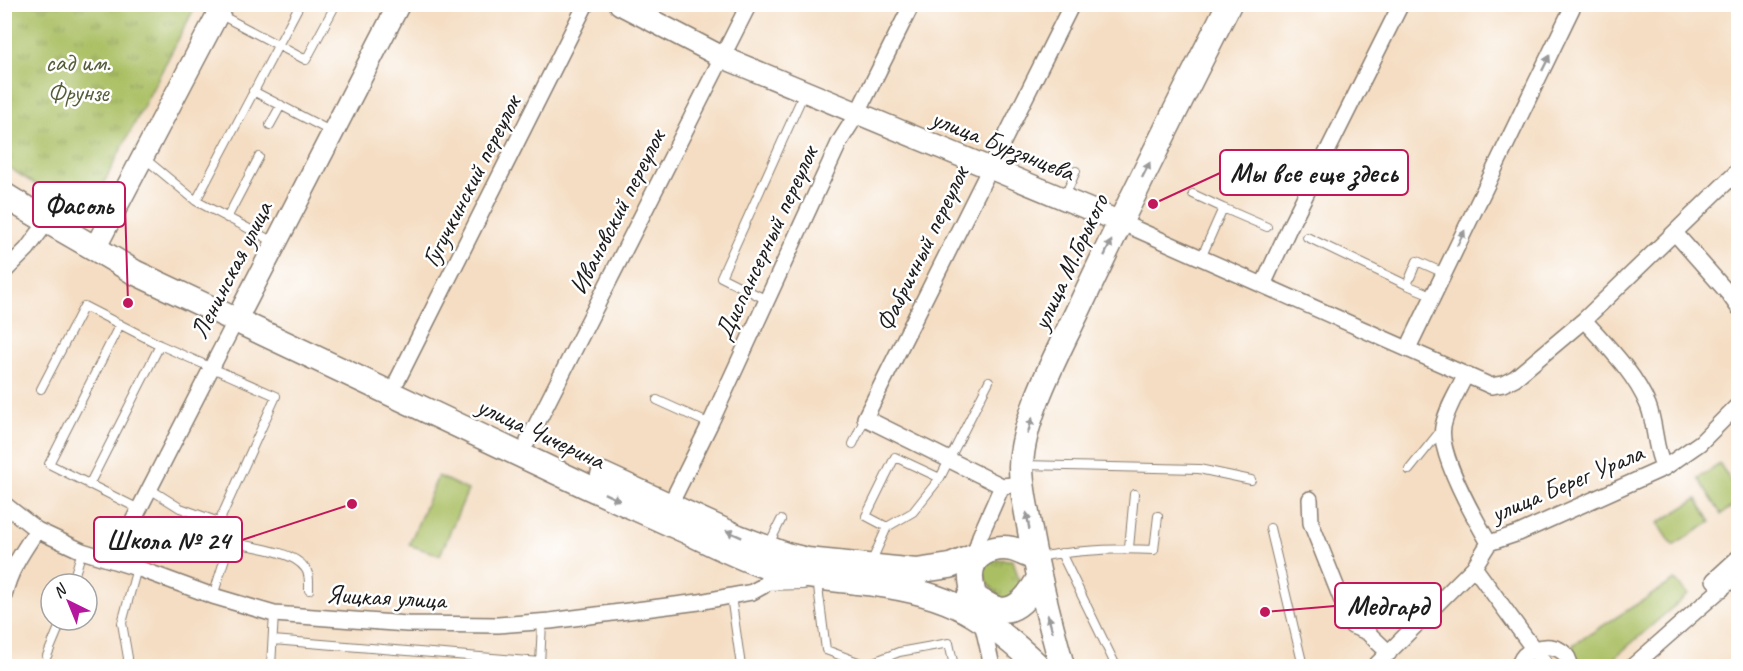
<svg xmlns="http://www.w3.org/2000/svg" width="1743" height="671" font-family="Caveat,sans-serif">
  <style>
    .grass { fill: url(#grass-tufts); stroke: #636e40; stroke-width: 1.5 }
    .pitch { fill: #aabf64; stroke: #636e40; stroke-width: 1.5 }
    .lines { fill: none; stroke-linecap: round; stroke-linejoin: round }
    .lane-casing { stroke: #887c6f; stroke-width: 10 }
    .street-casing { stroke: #887c6f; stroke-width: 18 }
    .secondary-casing { stroke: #887c6f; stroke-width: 24 }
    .primary-casing { stroke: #887c6f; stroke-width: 27 }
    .lane { stroke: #fff; stroke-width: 8 }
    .street { stroke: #fff; stroke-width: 15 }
    .secondary { stroke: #fff; stroke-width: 21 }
    .primary { stroke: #fff; stroke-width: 24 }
    .oneway { fill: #999 }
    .labels { text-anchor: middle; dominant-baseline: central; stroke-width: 5; stroke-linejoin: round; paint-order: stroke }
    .park-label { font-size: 26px; fill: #555d39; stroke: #fff }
    .street-label { font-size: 26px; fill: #1c1c1c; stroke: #fff }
    .leader { fill: none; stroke: #c2185b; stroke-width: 2 }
    .callout-dot { fill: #c2185b; stroke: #fff; stroke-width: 2 }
    .callout { fill: #fff; stroke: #c2185b; stroke-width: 2 }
    .callout-label { font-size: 27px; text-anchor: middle; font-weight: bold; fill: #1c1c1c }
  </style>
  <defs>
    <pattern id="grass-tufts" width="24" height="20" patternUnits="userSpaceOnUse" patternTransform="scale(1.5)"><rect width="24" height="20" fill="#aabf64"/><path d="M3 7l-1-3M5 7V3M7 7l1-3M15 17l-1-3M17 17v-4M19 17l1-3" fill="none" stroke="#8a9a52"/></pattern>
  </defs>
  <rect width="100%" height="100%" fill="#fff"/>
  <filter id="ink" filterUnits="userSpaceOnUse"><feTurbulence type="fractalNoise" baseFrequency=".0167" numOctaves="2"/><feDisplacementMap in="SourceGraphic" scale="12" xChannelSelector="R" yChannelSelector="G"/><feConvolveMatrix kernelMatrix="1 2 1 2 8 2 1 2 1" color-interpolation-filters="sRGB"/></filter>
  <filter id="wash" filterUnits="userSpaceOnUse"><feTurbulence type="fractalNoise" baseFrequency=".008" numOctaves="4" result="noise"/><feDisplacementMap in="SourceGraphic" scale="24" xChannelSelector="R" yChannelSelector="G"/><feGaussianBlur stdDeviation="1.35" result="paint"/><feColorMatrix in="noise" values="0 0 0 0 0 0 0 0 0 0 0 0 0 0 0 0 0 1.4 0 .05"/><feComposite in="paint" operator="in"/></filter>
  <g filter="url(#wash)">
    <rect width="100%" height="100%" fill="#f4ddc2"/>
    <path class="grass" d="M4 5H196L86 217 5 165Z
      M988 559 1013 560 1022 590 1017 598H1000L986 580 983 570Z"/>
    <path class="pitch" d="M1720 464 1738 493V503L1721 514 1698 478Z
      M438 476 468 490 440 555 409 545Z
      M1697 499 1711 522 1673 546 1658 523Z
      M1675 580 1688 594 1605 666H1573L1570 653 1574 644Z"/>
  </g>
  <g filter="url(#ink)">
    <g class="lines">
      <defs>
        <path id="lane" d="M219 14 306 60 336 4
          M253 91 332 132
          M270 125 281 105
          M143 157 196 201 274 242
          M1193 194 1223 208 1201 258
          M1064 198 1076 171
          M196 201 300 4
          M1223 208 1267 227
          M227 218 259 157
          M1307 237 1407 285 1417 261 1444 273
          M1407 285 1424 292
          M767 300 721 277 804 93
          M120 324 49 464 139 509
          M41 389 84 306 160 345 276 396 219 522 180 508 150 489
          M657 400 710 424
          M853 444 865 418
          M1023 465 1199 469 1251 480
          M1409 470 1442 429
          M89 485 160 345
          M887 527 866 516 895 457 940 478
          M184 528 230 542 213 596
          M1270 528 1303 666
          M230 542C250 547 292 550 305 568 310 574 309 583 309 590
          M769 544 781 520
          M1129 548 1134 494
          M1061 553 1116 666
          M1039 557C1077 550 1116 548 1154 550L1158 516
          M871 563 887 527 913 512 940 478 989 381
          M817 579 826 650 866 665V666
          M72 584 82 551
          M764 586 803 585
          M731 596 741 666
          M273 640 541 662
          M47 656 62 620
          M540 665 542 622
          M866 665 899 652 949 643 954 666
          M127 666 128 658 122 623 137 568
          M271 666 274 614"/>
        <path id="street" d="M1120 222 1491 386 1503 384 1515 378 1584 320 1738 171
          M1675 233 1728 293 1738 307
          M4 272 27 249 47 222
          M1263 285 1289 228 1401 4
          M1584 320C1607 346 1634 372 1648 405 1656 425 1654 448 1664 468
          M1408 348 1574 4
          M1465 376C1458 392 1446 409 1443 427 1438 454 1475 519 1489 543
          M398 379 586 4
          M528 441 749 4
          M1022 484 1002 486 865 418 1072 4
          M1310 499 1311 523 1352 626 1367 632 1389 653
          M4 504 37 530 82 551 137 568 213 596 274 614 407 624 498 625 550 621 699 602 752 592 763 586 777 570
          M670 505 710 424 840 141 857 114 912 4
          M113 560 236 320
          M973 561 980 536 1002 486
          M1474 567 1546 666
          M1722 589 1714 580 1738 558
          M4 596C9 571 23 551 37 530
          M981 618 992 666
          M1375 666 1474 567 1489 543 1519 533 1664 468 1700 443 1738 405
          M1519 666C1523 642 1568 639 1570 666
          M1633 666 1738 574"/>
        <path id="secondary" d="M620 4 722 57 1120 222
          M95 248 223 4
          M243 307 399 4"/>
        <path id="primary" d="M4 195C47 222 91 245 134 272 285 343 435 416 586 486 620 501 653 516 686 531 710 543 734 555 759 564 791 576 824 578 857 582 940 590 978 609 1038 666
          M603 475 738 537 786 555 807 560 916 571 950 566 987 551
          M970 595C979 599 988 606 997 609 1016 614 1030 594 1038 580
          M978 608C972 590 963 564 984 553 993 548 1003 547 1012 549 1020 551 1027 555 1034 558
          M1062 666C1049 619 1037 573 1029 525 1026 506 1021 486 1021 467 1022 416 1061 347 1082 302 1129 202 1179 103 1229 4"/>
      </defs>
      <use href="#lane" class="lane-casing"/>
      <use href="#street" class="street-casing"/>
      <use href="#secondary" class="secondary-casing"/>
      <use href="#primary" class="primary-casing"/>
      <use href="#lane" class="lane"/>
      <use href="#street" class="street"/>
      <use href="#secondary" class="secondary"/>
      <use href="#primary" class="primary"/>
    </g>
    <defs><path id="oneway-solid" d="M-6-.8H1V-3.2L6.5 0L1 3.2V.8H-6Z" transform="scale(1.5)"/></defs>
    <g class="oneway">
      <use href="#oneway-solid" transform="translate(1546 63) rotate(-64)"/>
      <use href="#oneway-solid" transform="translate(1146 170) rotate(-63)"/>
      <use href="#oneway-solid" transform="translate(1461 238) rotate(-64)"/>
      <use href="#oneway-solid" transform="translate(1108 248) rotate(-65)"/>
      <use href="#oneway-solid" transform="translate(1030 426) rotate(-73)"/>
      <use href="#oneway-solid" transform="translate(612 497) rotate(25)"/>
      <use href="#oneway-solid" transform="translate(1028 521) rotate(-99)"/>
      <use href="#oneway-solid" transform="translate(734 534) rotate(-156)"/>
      <use href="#oneway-solid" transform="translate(1050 623) rotate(-105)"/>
    </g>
  </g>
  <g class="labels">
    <g class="park-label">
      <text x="78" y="62">сад им.<tspan x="78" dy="30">Фрунзе</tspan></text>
    </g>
    <g class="street-label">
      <text transform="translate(1003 145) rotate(22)">улица Бурзянцева</text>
      <text transform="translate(471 181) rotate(-63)">Гугучкинский переулок</text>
      <text transform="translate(617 212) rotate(-63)">Ивановский переулок</text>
      <text transform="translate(766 243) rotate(-65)">Диспансерный переулок</text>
      <text transform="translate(922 249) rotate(-64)">Фабричный переулок</text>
      <text transform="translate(1070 262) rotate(-65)">улица М.Горького</text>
      <text transform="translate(231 270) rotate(-63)">Ленинская улица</text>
      <text transform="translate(541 433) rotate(25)">улица Чичерина</text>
      <text transform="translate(1567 483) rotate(-23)">улица Берег Урала</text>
      <text transform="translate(386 597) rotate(3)">Яицкая улица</text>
    </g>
  </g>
  <path class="leader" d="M1153 204L1220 173M128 303L125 204M352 504L242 540M1265 612L1335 606"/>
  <g class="callout-dot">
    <circle cx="1153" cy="204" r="6"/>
    <circle cx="128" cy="303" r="6"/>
    <circle cx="352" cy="504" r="6"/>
    <circle cx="1265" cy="612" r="6"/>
  </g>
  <g class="callout">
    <rect x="1220" y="150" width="188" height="45" rx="6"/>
    <rect x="33" y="182" width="92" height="45" rx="6"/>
    <rect x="94" y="517" width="148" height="45" rx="6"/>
    <rect x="1335" y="583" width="106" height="45" rx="6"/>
  </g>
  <g class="callout-label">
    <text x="1314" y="182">Мы все еще здесь</text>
    <text x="79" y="214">Фасоль</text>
    <text x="168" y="549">Школа № 24</text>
    <text x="1388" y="615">Медгард</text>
  </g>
  <rect width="1743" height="671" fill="none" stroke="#fff" stroke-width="24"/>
  <g transform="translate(69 602) rotate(317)"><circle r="28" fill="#ffffff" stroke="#a4a4a4" stroke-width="1.5"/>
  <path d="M0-4.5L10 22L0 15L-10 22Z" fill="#b5179e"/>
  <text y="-9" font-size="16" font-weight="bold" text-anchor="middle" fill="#1c1c1c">N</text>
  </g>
</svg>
